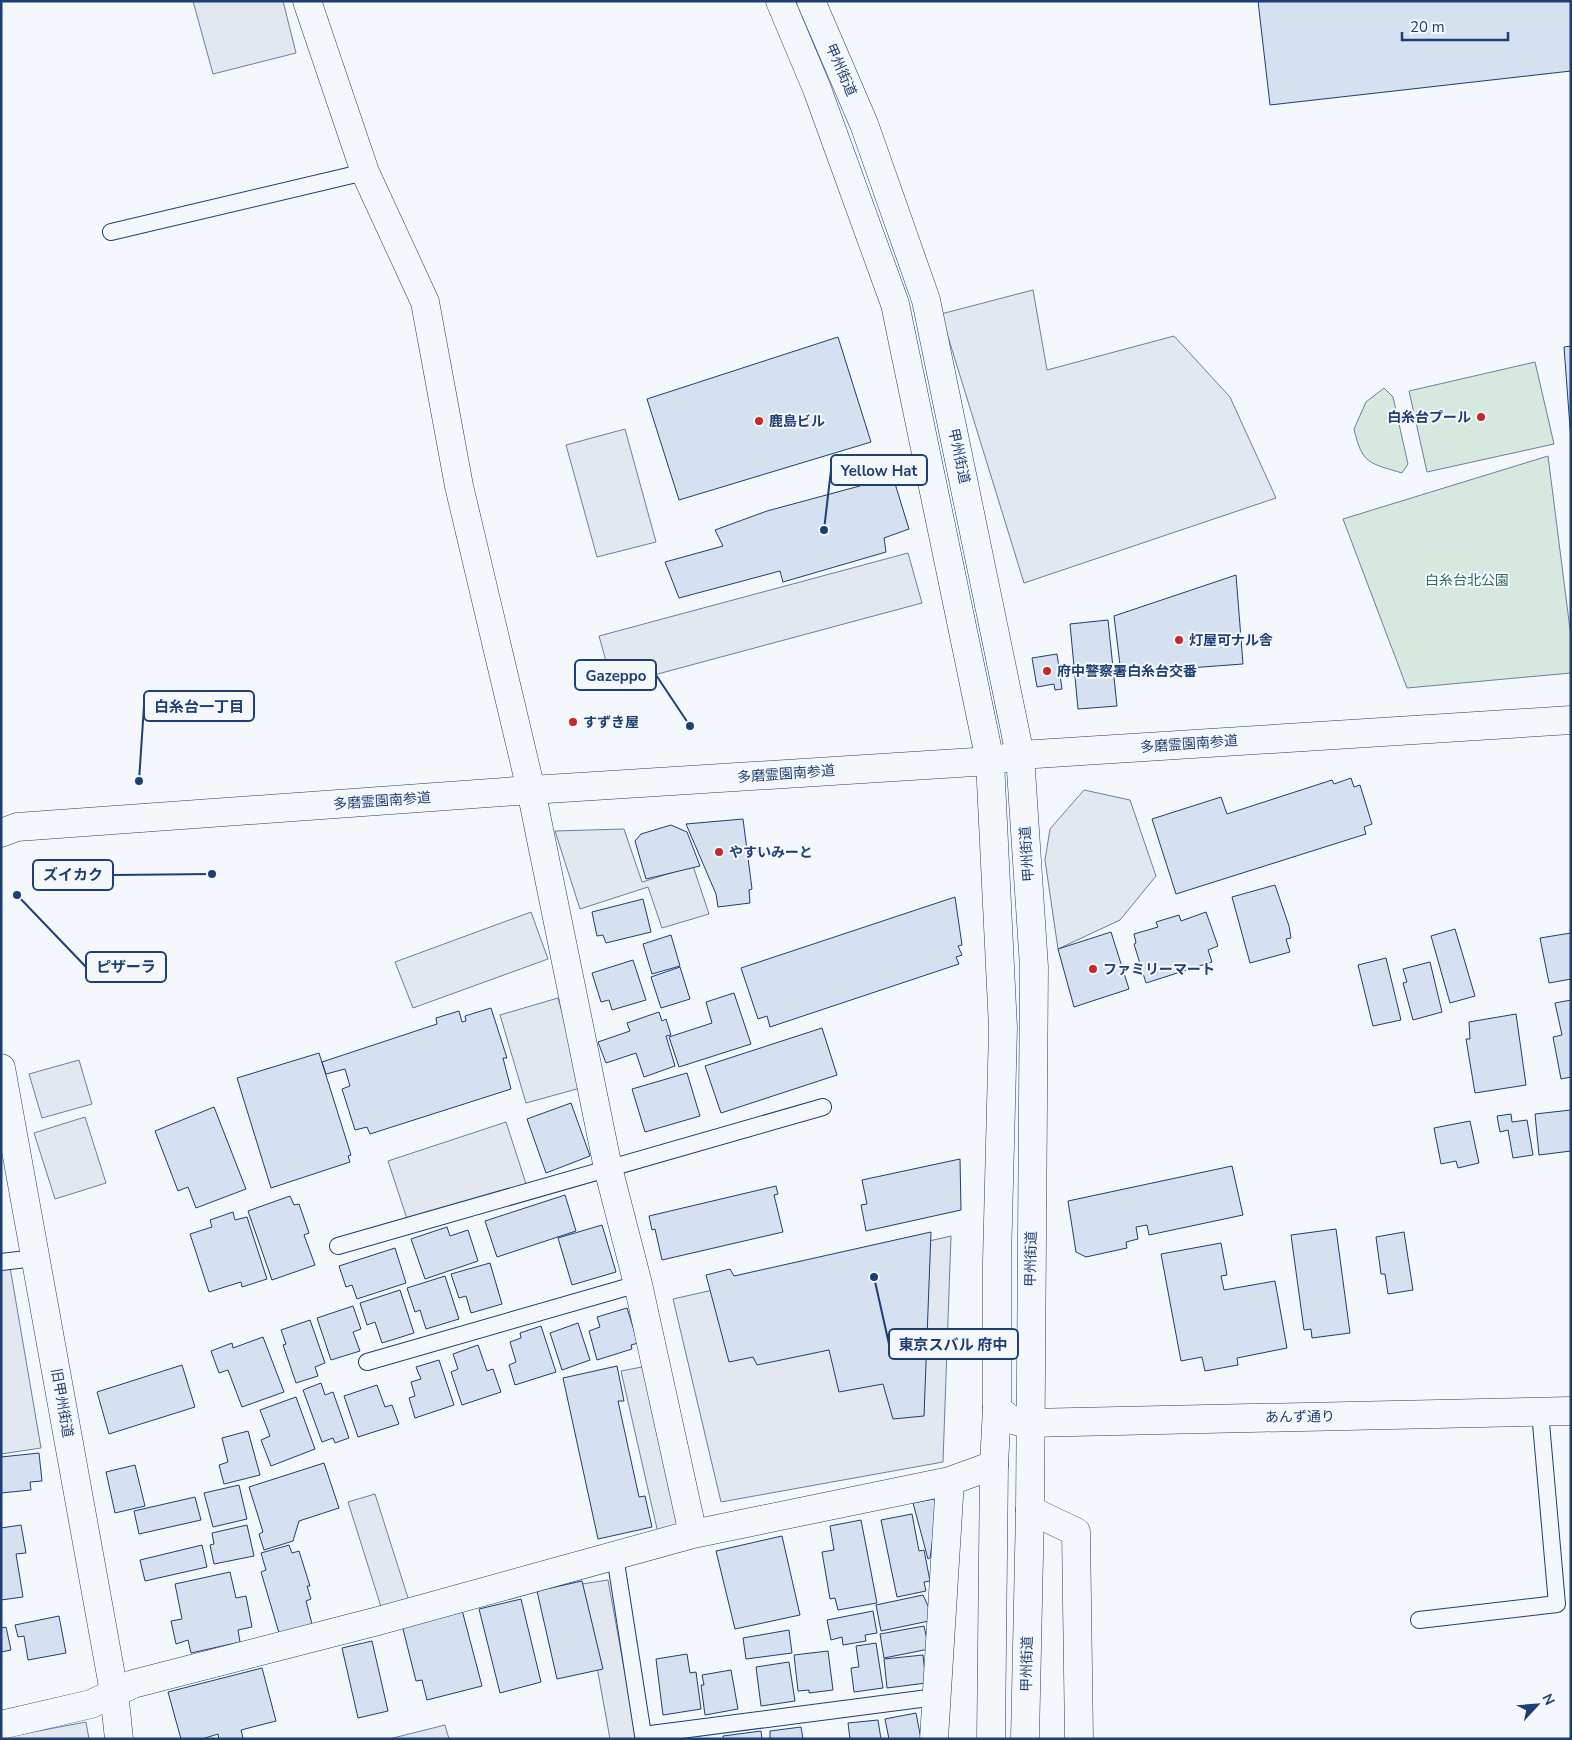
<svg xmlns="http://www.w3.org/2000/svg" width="1572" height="1740" font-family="'Nunito Sans','Noto Sans JP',sans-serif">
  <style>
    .green { fill: #d7e8df; stroke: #687fa3 }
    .parking { fill: #e3e8f0; stroke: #687fa3 }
    .building { fill: #d5e0f0; stroke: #1d3f73 }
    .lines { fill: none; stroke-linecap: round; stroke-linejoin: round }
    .service-casing { stroke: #1d3f73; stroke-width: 18 }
    .minor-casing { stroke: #1d3f73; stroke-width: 29 }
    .tertiary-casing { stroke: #1d3f73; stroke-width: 29 }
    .secondary-casing { stroke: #1d3f73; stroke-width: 29 }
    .trunk-casing { stroke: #1d3f73; stroke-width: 29 }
    .service { stroke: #f4f7fb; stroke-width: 16 }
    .minor { stroke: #f4f7fb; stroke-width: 28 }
    .tertiary { stroke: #f4f7fb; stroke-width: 28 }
    .secondary { stroke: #f4f7fb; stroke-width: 28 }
    .trunk { stroke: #f4f7fb; stroke-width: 28 }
    .poi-dot { fill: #c62828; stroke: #f4f7fb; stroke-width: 2 }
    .labels { text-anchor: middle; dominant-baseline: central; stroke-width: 4; stroke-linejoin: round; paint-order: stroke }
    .street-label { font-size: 14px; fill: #1d3f73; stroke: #f4f7fb }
    .poi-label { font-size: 14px; font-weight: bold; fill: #1d3f73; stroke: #f4f7fb; text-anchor: start }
    .park-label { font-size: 14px; fill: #2c6c60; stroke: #f4f7fb }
    .leader { fill: none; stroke: #1d3f73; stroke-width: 2 }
    .callout-dot { fill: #1d3f73; stroke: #f4f7fb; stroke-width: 2 }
    .callout { fill: #f4f7fb; stroke: #1d3f73; stroke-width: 2 }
    .callout-label { font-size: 15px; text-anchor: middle; font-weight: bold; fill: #1d3f73 }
  </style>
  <rect width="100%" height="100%" fill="#f4f7fb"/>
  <path class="green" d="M1535 362 1554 444 1427 472 1409 391Z
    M1384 388 1393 397 1408 464 1402 473C1369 463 1362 464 1354 429L1366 402Z
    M1548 456 1571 637V673L1407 688 1343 519Z"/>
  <path class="parking" d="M193 1H283L296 53 213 74Z
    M1033 290 1047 370 1174 336 1230 397 1276 498 1024 583 941 314Z
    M625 429 656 542 597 557 566 445Z
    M908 553 922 603 613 686 599 636Z
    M1084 790 1130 800 1156 876 1120 920 1058 949 1045 860 1050 829Z
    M624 829 642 882 693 866 709 914 662 928 648 887 580 909 555 831Z
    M531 912 548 959 413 1008 395 962Z
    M558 998 584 1087 526 1103 500 1015Z
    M79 1060 92 1104 42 1118 29 1074Z
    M85 1117 106 1183 55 1199 34 1133Z
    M506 1122 529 1193 411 1231 388 1161Z
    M951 1236 943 1462 721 1502 673 1299Z
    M10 1267 41 1448 1 1454V1268Z
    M647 1366 683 1528 658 1533 621 1371Z
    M375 1494 409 1601 382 1610 348 1502Z
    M608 1580 637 1739H610L582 1584Z
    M86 1722 89 1739H1V1738Z
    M445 1725 449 1739H389Z"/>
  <path class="building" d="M1258 1H1571V71L1270 105Z
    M838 337 871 442 679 500 647 399Z
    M1571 346V441L1564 347Z
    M893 477 909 529 884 538 886 552 783 582 780 571 679 598 665 562 723 546 715 530 767 511Z
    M1236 575 1243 664 1121 673 1114 616Z
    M1108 620 1117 706 1078 709 1070 624Z
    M1057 654 1062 689 1055 690 1054 684 1037 687 1032 658Z
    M1351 778 1354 787 1360 785 1372 824 1364 827 1366 834 1176 894 1152 819 1221 797 1227 814 1332 780 1334 784Z
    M743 819 752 889 749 890 750 903 718 907 716 894 686 824Z
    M671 825 687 832 700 866 646 879 635 841 641 834Z
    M1275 885 1289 926 1291 938 1286 939 1290 952 1250 963 1232 897Z
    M955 897 962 945 958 946 962 955 956 957 959 964 770 1027 767 1016 758 1019 741 968Z
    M643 899 651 932 606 943 603 935 597 936 592 912Z
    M1206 912 1218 946 1208 950 1212 962 1146 983 1134 944 1136 943 1134 934 1158 927 1156 922 1179 915 1181 921Z
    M1455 929 1475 996 1450 1003 1431 936Z
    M1111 932 1129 989 1074 1007 1058 949Z
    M1571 933V979L1549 983 1540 938Z
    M671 935 680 966 652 974 643 944Z
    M1386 958 1401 1020 1373 1026 1358 965Z
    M633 960 646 1000 612 1010 609 1000 601 1002 592 973Z
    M1430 962 1442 1012 1413 1020 1403 983 1407 982 1403 969Z
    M680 967 690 999 661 1008 651 977Z
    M734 993 751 1044 679 1067 669 1037 712 1023 706 1002Z
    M1571 1000V1077L1561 1079 1553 1037 1562 1035 1555 1003Z
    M491 1008 507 1058H503L511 1089 370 1134 367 1127 355 1130 342 1089 350 1086 345 1069 326 1074 322 1062 437 1024 436 1018 459 1011 462 1022 466 1021 465 1016Z
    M659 1012 662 1021 666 1019 671 1035 666 1036 675 1066 644 1077 636 1053 606 1063 598 1042 630 1031 627 1023Z
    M1516 1014 1526 1085 1475 1093 1466 1039H1470L1469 1022Z
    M822 1028 837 1075 721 1113 705 1066Z
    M319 1053 351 1155 348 1156 350 1162 271 1188 237 1078Z
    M687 1073 700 1116 645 1132 632 1089Z
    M571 1103 590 1156 546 1173 527 1119Z
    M214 1107 246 1189 196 1208 188 1187 178 1191 155 1131Z
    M1571 1110V1151L1539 1155 1535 1114Z
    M1511 1114 1512 1122 1527 1120 1533 1155 1513 1158 1508 1130 1500 1132 1497 1116Z
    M1470 1121 1479 1163 1458 1168 1456 1161 1441 1164 1434 1128Z
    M960 1159 961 1210 866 1231 861 1205 867 1204 862 1180Z
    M1232 1166 1243 1215 1149 1235 1147 1225 1136 1227 1138 1239 1126 1242 1127 1248 1086 1257 1076 1252 1068 1201Z
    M776 1186 778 1194 774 1195 783 1232 662 1260 655 1229 652 1230 649 1216Z
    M565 1195 576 1231 497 1257 485 1221Z
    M290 1196 294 1205 299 1204 309 1233 304 1235 315 1265 272 1280 248 1211Z
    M233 1212 235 1220 247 1217 267 1279 242 1287 241 1282 209 1292 190 1234 212 1227 210 1220Z
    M602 1225 616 1272 572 1285 558 1238Z
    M447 1227 450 1236 468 1230 478 1261 425 1279 411 1239Z
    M1336 1229 1350 1333 1312 1338 1311 1329 1304 1330 1291 1235Z
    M931 1232 924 1416 893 1419 883 1384 839 1392 829 1350 757 1365 753 1357 729 1362 706 1275 730 1269 734 1276Z
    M1404 1232 1413 1290 1388 1294 1385 1274H1381L1376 1237Z
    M1221 1243 1227 1275 1221 1276 1224 1290 1275 1281 1287 1348 1237 1358 1238 1365 1205 1371 1202 1357 1181 1361 1161 1254Z
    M395 1248 406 1283 357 1299 352 1285 346 1287 339 1266Z
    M490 1263 502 1304 471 1313 466 1296 459 1298 451 1274Z
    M445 1276 459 1319 426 1329 420 1310 415 1312 407 1288Z
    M400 1290 414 1333 382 1343 375 1322 367 1325 360 1303Z
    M353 1306 361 1329 353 1332 360 1351 331 1360 317 1318Z
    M627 1308 638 1343 631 1345 632 1349 597 1360 589 1331 600 1327 597 1317Z
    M310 1320 325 1363 315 1367 318 1376 296 1383 283 1345 286 1344 281 1330Z
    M578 1323 590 1360 562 1370 550 1333Z
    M541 1326 556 1372 515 1385 509 1365 516 1362 510 1342 521 1338 520 1333Z
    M263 1337 284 1392 242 1407 228 1370 219 1373 211 1351 232 1343 233 1348Z
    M478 1345 487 1371 493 1369 501 1392 462 1405 451 1372 458 1369 453 1354Z
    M439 1360 454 1405 415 1418 409 1398 415 1396 411 1382 421 1379 416 1367Z
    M182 1365 195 1407 109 1434 97 1392Z
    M617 1366 624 1401H618L639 1497 645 1496 652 1527 598 1539 563 1378Z
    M321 1383 325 1395 333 1392 349 1438 335 1443 333 1438 322 1442 303 1390Z
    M377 1385 385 1407 392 1405 399 1424 358 1437 344 1396Z
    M296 1397 315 1449 271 1466 261 1440 270 1436 260 1410Z
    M248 1431 260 1475 224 1484 219 1465 228 1462 222 1438Z
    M39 1453 42 1481 30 1482 31 1490 1 1493V1457Z
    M324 1463 339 1508 299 1521 293 1541 264 1550 259 1534 263 1532 249 1487Z
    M135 1465 145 1506 115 1513 106 1472Z
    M239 1485 247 1519 213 1527 204 1493Z
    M195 1497 201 1520 139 1534 134 1511Z
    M939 1498 930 1558 928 1559 913 1503Z
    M912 1514 919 1551 924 1550 930 1581 924 1582 926 1591 897 1597 881 1520Z
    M861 1520 877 1603 838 1610 835 1598 830 1599 822 1552 834 1550 830 1526Z
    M21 1525 26 1553 16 1554 23 1597 1 1600V1528Z
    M247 1525 254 1556 214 1564 210 1545 214 1544 212 1533Z
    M782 1536 800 1615 735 1629 716 1551Z
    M202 1545 207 1567 145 1581 140 1560Z
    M289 1545 292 1553 299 1551 310 1586H307L311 1599 306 1601 312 1624 279 1633 261 1572 266 1570 261 1553Z
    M230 1572 236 1598 246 1596 252 1627 238 1630 240 1642 191 1653 188 1640 176 1644 171 1621 182 1619 175 1584Z
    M582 1581 603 1669 557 1679 537 1591Z
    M923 1595 929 1608V1621L881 1631 876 1605Z
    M521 1599 541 1682 500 1693 479 1609Z
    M462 1610 482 1686 427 1700 422 1680 416 1681 402 1625Z
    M873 1611 877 1633 865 1635 866 1641 843 1645 842 1637 831 1640 827 1620Z
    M59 1616 66 1653 28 1660 24 1636 18 1637 15 1625Z
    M924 1626 929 1649 884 1658 880 1634Z
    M6 1627 11 1650 1 1652V1628Z
    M789 1630 792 1653 746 1659 743 1638Z
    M372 1641 388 1711 358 1718 342 1648Z
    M876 1643 883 1688 854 1692 851 1668 859 1667 856 1646Z
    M828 1651 833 1690 809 1693V1690L798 1691 794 1655Z
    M687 1654 690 1673 696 1672 701 1709 663 1715 656 1659Z
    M923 1655 926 1683 887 1688 884 1659Z
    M789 1662 795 1701 761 1706 756 1667Z
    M262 1668 276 1721 241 1730 243 1738 239 1739H219L218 1734 202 1739H181L168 1692Z
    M731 1670 738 1709 705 1715 701 1685H704L702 1675Z
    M916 1713 921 1739H889L885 1719Z
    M878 1720 881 1739H850L848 1723Z
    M801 1727 803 1739H770V1731Z
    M761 1731 762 1739H723V1736Z"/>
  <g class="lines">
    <defs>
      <path id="service" d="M111 232 365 172
        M338 1246 823 1107
        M1 1262 35 1258
        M367 1362 638 1284
        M615 1556 643 1735 936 1697
        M1419 1620 1557 1604 1540 1412"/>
      <path id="minor" d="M307 1 365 172 425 302 459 486 531 790 608 1168 638 1284 693 1534
        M1030 1510 1076 1532 1079 1739
        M1 1725 91 1704 133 1684 378 1621 693 1534 950 1481 994 1465
        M934 1739 950 1481"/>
      <path id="tertiary" d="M1 833 17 827 531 790 990 761 1020 755 1571 720
        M997 1408C1008 1419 1014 1422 1029 1423L1571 1411"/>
      <path id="secondary" d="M1 1068 114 1692 119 1739"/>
      <path id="trunk" d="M780 1 817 89 895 304 990 761 1003 1028 997 1260V1408L994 1465 991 1739
        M811 1 864 124 926 300 1020 755 1034 967 1030 1510 1025 1739"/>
    </defs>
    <use href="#service" class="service-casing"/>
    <use href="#minor" class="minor-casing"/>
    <use href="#tertiary" class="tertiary-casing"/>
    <use href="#secondary" class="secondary-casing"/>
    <use href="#trunk" class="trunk-casing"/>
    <use href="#service" class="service"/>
    <use href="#minor" class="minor"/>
    <use href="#tertiary" class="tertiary"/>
    <use href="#secondary" class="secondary"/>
    <use href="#trunk" class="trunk"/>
  </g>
  <g class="poi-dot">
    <circle cx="1481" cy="417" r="5"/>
    <circle cx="759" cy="421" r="5"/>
    <circle cx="1179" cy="640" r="5"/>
    <circle cx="1047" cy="671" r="5"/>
    <circle cx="573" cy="722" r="5"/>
    <circle cx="719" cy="852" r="5"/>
    <circle cx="1093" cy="969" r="5"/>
  </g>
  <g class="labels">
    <g class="street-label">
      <text transform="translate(841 70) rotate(66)">甲州街道</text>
      <text transform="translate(959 456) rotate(78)">甲州街道</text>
      <text transform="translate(1189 744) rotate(-4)">多磨霊園南参道</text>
      <text transform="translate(786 774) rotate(-4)">多磨霊園南参道</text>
      <text transform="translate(382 801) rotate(-4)">多磨霊園南参道</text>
      <text transform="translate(1027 854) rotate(-94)">甲州街道</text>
      <text transform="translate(1031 1259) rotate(-89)">甲州街道</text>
      <text transform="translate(62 1403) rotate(80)">旧甲州街道</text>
      <text transform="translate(1300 1417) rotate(-1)">あんず通り</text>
      <text transform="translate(1027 1664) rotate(-89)">甲州街道</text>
    </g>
    <g class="poi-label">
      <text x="1471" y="417" text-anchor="end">白糸台プール</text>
      <text x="769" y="421">鹿島ビル</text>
      <text x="1189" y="640">灯屋可ナル舎</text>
      <text x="1057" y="671">府中警察署白糸台交番</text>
      <text x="583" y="722">すずき屋</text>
      <text x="729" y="852">やすいみーと</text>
      <text x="1103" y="969">ファミリーマート</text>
    </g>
    <g class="park-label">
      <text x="1467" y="580">白糸台北公園</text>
    </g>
  </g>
  <path class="leader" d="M824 530L831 470M690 726L656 675M139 781L144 706M212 874L113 875M17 895L86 967M874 1277L889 1344"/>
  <g class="callout-dot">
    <circle cx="824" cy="530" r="5"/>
    <circle cx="690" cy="726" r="5"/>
    <circle cx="139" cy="781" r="5"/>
    <circle cx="212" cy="874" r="5"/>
    <circle cx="17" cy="895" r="5"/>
    <circle cx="874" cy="1277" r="5"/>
  </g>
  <g class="callout">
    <rect x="831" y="455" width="96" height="30" rx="5"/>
    <rect x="575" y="660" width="81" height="30" rx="5"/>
    <rect x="144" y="691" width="110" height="30" rx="5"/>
    <rect x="33" y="860" width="80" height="30" rx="5"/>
    <rect x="86" y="952" width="80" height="30" rx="5"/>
    <rect x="889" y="1329" width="129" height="30" rx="5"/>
  </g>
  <g class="callout-label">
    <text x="879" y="476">Yellow Hat</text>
    <text x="616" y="681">Gazeppo</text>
    <text x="199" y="712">白糸台一丁目</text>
    <text x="73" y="880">ズイカク</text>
    <text x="126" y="972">ピザーラ</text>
    <text x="953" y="1350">東京スバル 府中</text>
  </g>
  <rect width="1572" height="1740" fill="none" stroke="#1d3f73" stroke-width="5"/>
  <g transform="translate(1537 1705) rotate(64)" stroke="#f4f7fb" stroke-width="4" paint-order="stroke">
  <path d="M0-4L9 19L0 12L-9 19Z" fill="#1d3f73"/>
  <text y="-8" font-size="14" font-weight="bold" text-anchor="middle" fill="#1d3f73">N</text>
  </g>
  <path d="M1402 32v8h106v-8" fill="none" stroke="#1d3f73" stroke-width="2.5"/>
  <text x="1410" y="32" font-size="15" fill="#1d3f73" stroke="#f4f7fb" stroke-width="4" paint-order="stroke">20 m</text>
</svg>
